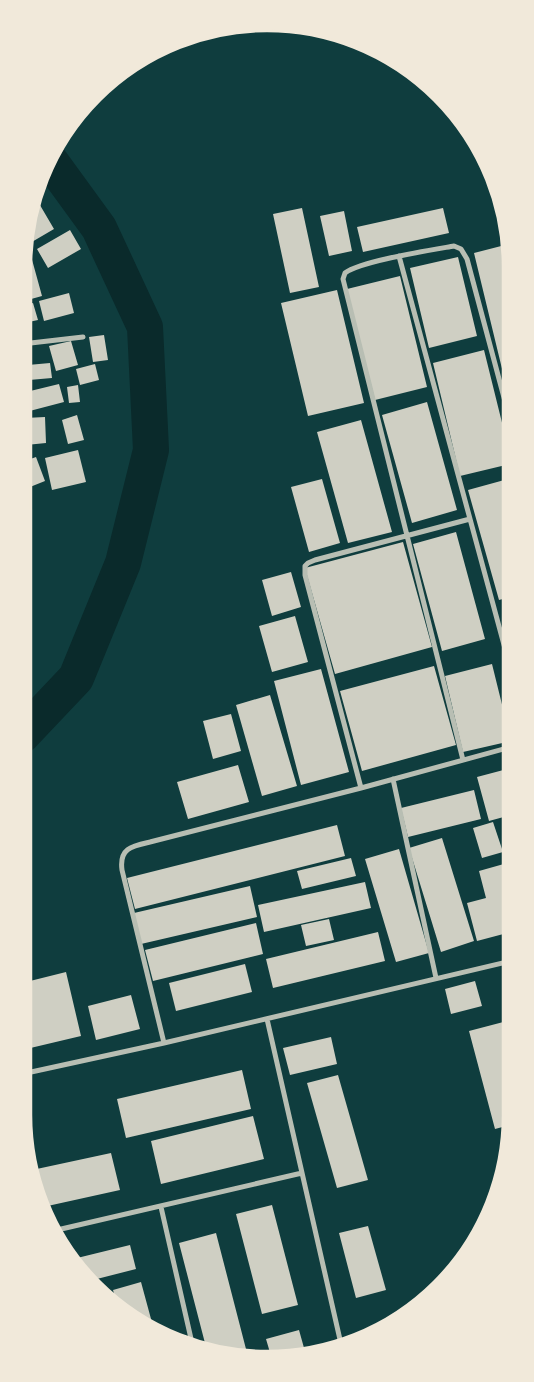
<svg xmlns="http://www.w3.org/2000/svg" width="534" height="1382" font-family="'PT Sans',sans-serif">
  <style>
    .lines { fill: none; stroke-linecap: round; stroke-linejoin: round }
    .river { stroke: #0a2a2b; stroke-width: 36 }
    .building { fill: #cfcfc3 }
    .minor { stroke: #b8beb3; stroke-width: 5 }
    .rim { fill: none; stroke: #f1e9da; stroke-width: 2.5 }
  </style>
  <rect width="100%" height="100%" fill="#0f3d3e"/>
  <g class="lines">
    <path class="river" d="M22 735 76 678 123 563 151 450 145 327 99 228 51 162"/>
  </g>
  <path class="building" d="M37 200 54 229 25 246 31 204Z
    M302 208 319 287 290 293 273 214Z
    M443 208 449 233 363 252 357 227Z
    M344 211 352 251 329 256 320 216Z
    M70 230 81 249 48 268 37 249Z
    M509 244 510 376 504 377 474 253Z
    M31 256 42 296 24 301 22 294 24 258Z
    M458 257 477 336 429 348 410 268Z
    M400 276 427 387 375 400 347 289Z
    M337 290 364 403 308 416 281 303Z
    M69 293 74 313 44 321 39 301Z
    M33 303 38 320 24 323 22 306Z
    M104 335 108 360 93 362 89 337Z
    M71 341 78 365 56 371 49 346Z
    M484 350 510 455V464L460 476 433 363Z
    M50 363 52 378 29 380 28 365Z
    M95 364 99 380 80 385 76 369Z
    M59 384 64 402 22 413V393Z
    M78 385 80 402 69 403 67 387Z
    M427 402 457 510 412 523 382 415Z
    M77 415 84 440 68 444 62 420Z
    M45 417 46 443 26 445 25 418Z
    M361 420 392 532 348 543 317 432Z
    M78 450 86 482 52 490 45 458Z
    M36 457 45 481 30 487 22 468V462Z
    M322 479 340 543 309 552 291 487Z
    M508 479 510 485V597L499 600 468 490Z
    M456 532 485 639 442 651 413 544Z
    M403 542 432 647 335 674 305 568Z
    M291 572 301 607 272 616 262 580Z
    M295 616 308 662 272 672 259 626Z
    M510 617V648L502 619Z
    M492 664 511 741 463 752 445 676Z
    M434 666 456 745 362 771 340 691Z
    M321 669 349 772 301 785 274 681Z
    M270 695 297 786 262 796 236 705Z
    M231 714 241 751 213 759 203 721Z
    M238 765 249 802 188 819 177 782Z
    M511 768V815L489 821 477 777Z
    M474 790 481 819 408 837 401 808Z
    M493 822 503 852 482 858 473 828Z
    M337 825 345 856 135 909 127 878Z
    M442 838 474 941 441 952 409 848Z
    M399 849 429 953 396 962 365 859Z
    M351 858 356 876 302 889 297 871Z
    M511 862V932L477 941 467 903 486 898 479 871Z
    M365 882 371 908 264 932 258 905Z
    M250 886 257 917 141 944 134 913Z
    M329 919 334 940 306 946 301 925Z
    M256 923 263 954 153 981 145 950Z
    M378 932 385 961 273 988 266 959Z
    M245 964 252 992 176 1011 169 983Z
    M66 972 81 1036 22 1050V983Z
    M475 981 482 1006 451 1014 445 989Z
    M131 995 140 1029 96 1040 88 1006Z
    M511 1020 512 1115 510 1125 495 1129 469 1031Z
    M331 1037 337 1064 290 1075 283 1048Z
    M242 1070 251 1109 126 1138 117 1099Z
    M338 1075 368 1180 337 1188 307 1083Z
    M253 1116 264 1159 161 1184 151 1141Z
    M111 1153 120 1190 43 1207 36 1194 32 1170Z
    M272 1205 298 1305 262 1314 236 1214Z
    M368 1226 386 1290 356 1298 339 1233Z
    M216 1233 246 1349 225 1354 206 1347 179 1243Z
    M130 1245 136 1269 89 1281 83 1276 73 1259Z
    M141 1282 154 1330 145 1327 117 1304 113 1290Z
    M299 1330 306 1355 271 1356 266 1339Z"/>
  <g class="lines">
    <path class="minor" d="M25 251 29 249
      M399 256 510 667
      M22 344 83 337
      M463 760 343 279 345 273C360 261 431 250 454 246L461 249 467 259 510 420
      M393 779 436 978
      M361 788 305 575V566L308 563 315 560 470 519
      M267 1019 341 1344
      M164 1043 122 870C119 848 132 846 150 842L361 788 511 747
      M22 1074 164 1043 511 961
      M161 1207 192 1343
      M57 1230 302 1173"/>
  </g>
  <path d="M0 0H534V1382H0ZM267 31H267A236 236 0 0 1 503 267V1115A236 236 0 0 1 267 1351H267A236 236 0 0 1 31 1115V267A236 236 0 0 1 267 31Z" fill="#f1e9da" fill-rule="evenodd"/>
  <path class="rim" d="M267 31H267A236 236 0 0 1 503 267V1115A236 236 0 0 1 267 1351H267A236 236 0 0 1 31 1115V267A236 236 0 0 1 267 31Z"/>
</svg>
